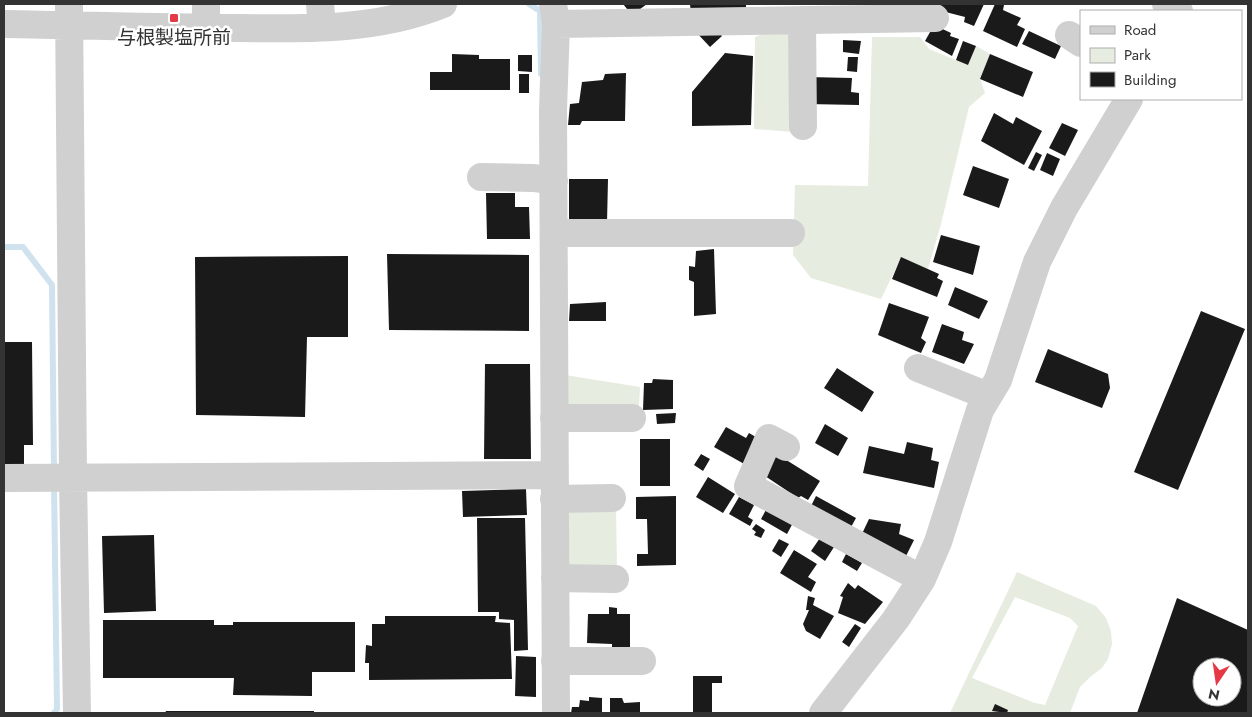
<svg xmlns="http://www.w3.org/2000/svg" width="1252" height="717" font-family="Jost,'Noto Sans JP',sans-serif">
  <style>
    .green { fill: #e6ecdf; fill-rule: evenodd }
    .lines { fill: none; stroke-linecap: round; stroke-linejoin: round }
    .stream { stroke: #cfe2ee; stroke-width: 6 }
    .building { fill: #1a1a1a; fill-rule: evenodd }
    .minor { stroke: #d0d0d0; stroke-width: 28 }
    .poi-dot { fill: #e63946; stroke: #fff; stroke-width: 2 }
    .labels { text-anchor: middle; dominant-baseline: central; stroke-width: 5; stroke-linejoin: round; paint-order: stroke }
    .poi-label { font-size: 19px; fill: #333; stroke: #fff }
  </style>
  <rect width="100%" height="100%" fill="#fff"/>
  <path class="green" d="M771 31 794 32 793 132 754 129 755 37Z
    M872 37H920L929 49 968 65 976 46 990 54 980 79 985 93 969 107 941 224 928 269 901 258 881 299 811 278 793 255 795 185 868 186Z
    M565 375 640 387 639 407H566Z
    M616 506 617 570H568L567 507Z
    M1017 572 1096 606 1106 618 1111 631 1112 644 1108 659 1102 668 1090 677 1080 687 1070 713H950ZM1015 597 1070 618 1078 626 1045 705 1035 703 972 678Z"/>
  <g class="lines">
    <path class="stream" d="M529 4 540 11 541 74
      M4 247H23L52 285 54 471
      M54 483 57 709 54 713"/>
  </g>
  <path class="building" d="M623 4H647L632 15Z
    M690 4H746V13L691 14Z
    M931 4H984L974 26 964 22 965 17 930 8Z
    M995 4 1004 5 1003 10 1021 18 1017 25 1025 29 1017 47 983 31Z
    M934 25 951 33 950 36 959 39 952 56 925 41Z
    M695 31 719 32 722 36 710 47Z
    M1029 31 1061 46 1055 59 1022 44Z
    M843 40 861 41 859 54 843 52Z
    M963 41 976 46 968 65 956 60Z
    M725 53 753 56 751 125 692 126V92Z
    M452 54 479 55V59H510V90H430V72H452Z
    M990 54 1033 72 1023 97 980 79Z
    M518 55H532V72L518 71Z
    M848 57H858L857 72 847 71Z
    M626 73 625 121H582L580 125H568L570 104 579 103 582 82 603 80 605 74Z
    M519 74H529V93H519Z
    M807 77 852 78 851 92 859 93V105L807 104Z
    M994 113 1013 124 1016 117 1042 131 1024 165 981 141Z
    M1062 123 1078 130 1065 156 1049 148Z
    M1036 152 1042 155 1034 171 1028 168Z
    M1047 153 1060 159 1053 176 1040 170Z
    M973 166 1009 179 999 208 963 195Z
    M569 179H608L607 223 569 222Z
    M486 193H515V207H529L530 239H487Z
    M941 235 980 246 973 275 933 262Z
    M714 249 716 314 694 316V282L689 280V266L695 267 696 251Z
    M387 254 529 255V331L389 330Z
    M348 256V337H307L305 417 196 415 195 257Z
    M901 257 939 274 937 278 943 281 937 297 892 279Z
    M955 287 988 301 979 319 948 305Z
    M606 302V321H569L570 304Z
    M889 303 929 317 921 338 926 342 921 353 878 335Z
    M1201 311 1245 329 1178 490 1134 472Z
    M942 324 964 332 962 340 974 344 964 364 932 352Z
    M4 342H32L33 445H24V467H4Z
    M1048 349 1108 374 1110 388 1102 408 1035 382Z
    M485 364H530L531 459H484Z
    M837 368 874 392 862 412 824 388Z
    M653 379 673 380V409L643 410 644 383H652Z
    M676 413 675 423 657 424 656 414Z
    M825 424 848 438 838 456 815 443Z
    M726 427 746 438 749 433 761 440 746 465 714 447Z
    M640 439H670V486H640Z
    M907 442 933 448 931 460 939 462 934 488 863 473 869 446 904 454Z
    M775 453 820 481 808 500 801 496 798 498 762 474Z
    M701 454 710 459 703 471 694 465Z
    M708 477 735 494 723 513 696 497Z
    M526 489 527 515 463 517 462 491Z
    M676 496V565L637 566V554H648L647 519H636V497Z
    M816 496 856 518 850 529 810 508Z
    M739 497 754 505 748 517 753 520 750 526 729 514Z
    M768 506 794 521 787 534 761 519Z
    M477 518H525L528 650 514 651V620L499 619V612H478Z
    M869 519 901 524 899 534 914 540 904 560 860 538Z
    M756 524 765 530 761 538 754 535 756 532 752 529Z
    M154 535 156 611 104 613 102 536Z
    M820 538 834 547 825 561 811 551Z
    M779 539 789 544 781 557 772 551Z
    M794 550 817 564 808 577 816 582 811 592 780 573Z
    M846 554 862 563 857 571 842 562Z
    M848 583 855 589 858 585 883 602 865 624 838 613 843 597 840 596Z
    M808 596 815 598 813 605 834 616 820 639 806 631 803 624 809 610H806Z
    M1177 598 1248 630V713H1137ZM1202 667H1232V697H1202Z
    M609 607 617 608V614H630V648L612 647V644L587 643 588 614H609Z
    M385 616H496L495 622 510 623 512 679 369 680V663H365L366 645 372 646V624H385Z
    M103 620H214V625H233V622H355V672H312V696L233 695 234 678H103Z
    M855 624 861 628 849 647 842 642Z
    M516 656 536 657V697L515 696Z
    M693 676H722V683H712V713H693Z
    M589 697 602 698V713H571L572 707H579L580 700 589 701Z
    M610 698H622L624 703 640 702V713H610Z
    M995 704 1008 710 1007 713 992 711Z
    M166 711H314V713H165Z"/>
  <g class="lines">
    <path class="minor" d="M69 4 73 477 77 713
      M320 4 322 27
      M553 4 556 24 553 110 556 713
      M1166 4 1179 11
      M802 20 803 126
      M4 24C80 25 156 28 232 28 303 29 377 31 443 4
      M556 24 935 18
      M206 28V4
      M1069 35 1081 43
      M481 177 534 178 554 181
      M555 233H791
      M918 368 988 396
      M554 418H632
      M786 447 769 438 748 486 922 579
      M4 478 554 475
      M554 499 612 498
      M555 578 615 579
      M555 661H642
      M823 713 896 619 922 579 938 542 980 410 998 380 1037 262 1064 208 1129 99"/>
  </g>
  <rect class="poi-dot" x="169" y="13" width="10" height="10" rx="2.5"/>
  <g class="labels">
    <g class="poi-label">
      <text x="174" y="37">与根製塩所前</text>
    </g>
  </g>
  <rect width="1252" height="717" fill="none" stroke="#333333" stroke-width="10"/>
  <rect x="1080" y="10" width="162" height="90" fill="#ffffff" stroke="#adadad"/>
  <rect x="1090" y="26" width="25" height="8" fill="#d0d0d0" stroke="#adadad"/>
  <text x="1124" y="35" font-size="15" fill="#333333">Road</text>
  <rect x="1090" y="48" width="25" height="15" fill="#e6ecdf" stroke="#adadad"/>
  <text x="1124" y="60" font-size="15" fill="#333333">Park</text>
  <rect x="1090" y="72" width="25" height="15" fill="#1a1a1a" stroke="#adadad"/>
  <text x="1124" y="85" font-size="15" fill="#333333">Building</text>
  <g transform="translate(1217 682) rotate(193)"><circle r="24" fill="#ffffff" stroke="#adadad"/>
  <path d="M0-4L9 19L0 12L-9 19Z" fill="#e63946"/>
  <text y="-8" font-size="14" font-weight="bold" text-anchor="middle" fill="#333333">N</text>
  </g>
</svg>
